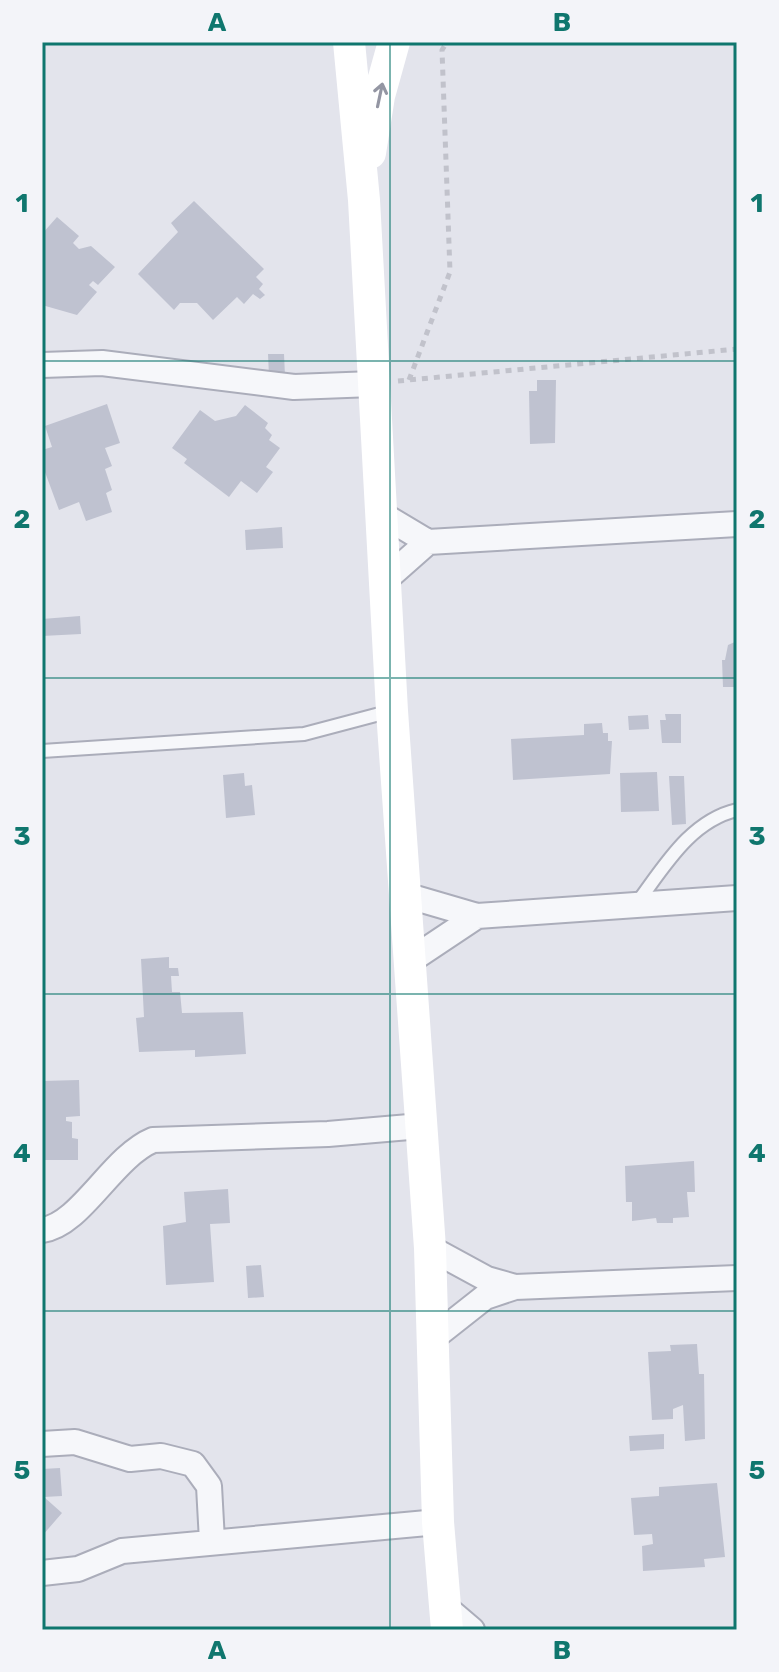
<svg xmlns="http://www.w3.org/2000/svg" width="779" height="1672" font-family="Rubik,sans-serif">
  <style>
    .building { fill: #bfc2d0 }
    .lines { fill: none; stroke-linecap: round; stroke-linejoin: round }
    .lane-casing { stroke: #abadba; stroke-width: 16 }
    .street-casing { stroke: #abadba; stroke-width: 28 }
    .path { stroke: #c1c2cb; stroke-width: 5; stroke-dasharray: 6 6; stroke-linecap: butt }
    .lane { stroke: #f6f7fa; stroke-width: 12 }
    .street { stroke: #f6f7fa; stroke-width: 24 }
    .secondary { stroke: #fff; stroke-width: 32 }
    .oneway { stroke: #9496a3 }
    .grid { fill: none; stroke: #0f766e; stroke-width: 2; stroke-opacity: 0.55 }
    .neatline { fill: none; stroke: #0f766e; stroke-width: 3 }
    .grid-label { font-size: 26px; text-anchor: middle; font-weight: bold; fill: #0f766e }
  </style>
  <rect width="100%" height="100%" fill="#e3e4ec"/>
  <path class="building" d="M194 201 264 269 256 277 263 284 259 289 265 295 260 299 253 294 244 304 237 297 213 320 197 303H180L174 310 138 274 178 232 171 223Z
    M57 217 79 236 73 243 79 249 91 246 115 267 98 285 93 281 89 285 97 292 77 315 42 305V234Z
    M268 354H284L285 376H269Z
    M537 380H556L555 443 530 444 529 391H537Z
    M107 404 120 443 105 448 112 466 105 469 112 490 106 493 112 512 86 521 79 502 59 510 42 464V450L52 447 45 426Z
    M245 405 268 423 265 428 272 435 269 440 280 448 266 467 273 472 257 493 241 481 229 497 184 463 187 459 172 448 200 410 215 421 236 416Z
    M282 527 283 548 246 550 245 530Z
    M80 616 81 634 42 636V619Z
    M737 641V687H723L722 660H725L728 645Z
    M665 714H681V743H662L660 720H666Z
    M648 715 649 729 629 730 628 716Z
    M602 723 603 733H608V741H612L610 774 513 780 511 739 584 735V724Z
    M657 772 659 811 621 812 620 773Z
    M244 773 245 786 252 785 255 815 226 818 223 775Z
    M669 776H684L686 824 672 825Z
    M169 957V968H178L179 976H171L172 992H180L182 1013 243 1012 246 1054 195 1057V1050L139 1052 136 1018 144 1017 141 959Z
    M79 1080 80 1116 66 1117V1121L72 1122V1138L78 1139V1160H42V1081Z
    M694 1161 695 1192H687L689 1217 673 1218V1223H657L656 1218 632 1221V1202H626L625 1166Z
    M228 1189 230 1223 210 1224 214 1282 166 1285 163 1226 186 1222 184 1192Z
    M261 1265 264 1297 248 1298 246 1266Z
    M697 1344 699 1374H704L705 1439 685 1441 683 1405 673 1409V1419L652 1420 648 1352 671 1351 670 1345Z
    M664 1434V1449L630 1451 629 1436Z
    M60 1468 62 1496 44 1497 62 1513 42 1536V1469Z
    M717 1483 725 1557 704 1559 705 1567 643 1571 642 1546 653 1544 652 1534 634 1535 631 1498 659 1496V1487Z"/>
  <g class="lines">
    <defs>
      <path id="lane" d="M42 751 304 734 391 711
        M637 903C664 867 690 821 737 810"/>
      <path id="street" d="M42 365 102 363 294 387 373 384
        M381 514 428 542 737 524
        M385 580 428 542
        M405 895 477 916 737 898
        M411 960 477 916
        M42 1230C81 1225 112 1157 153 1140L328 1134 421 1126
        M430 1248 487 1279 515 1287
        M433 1338 485 1297 515 1287 737 1278
        M42 1444 75 1442 130 1459 161 1456 193 1464 209 1486 212 1541
        M42 1573 78 1569 122 1551 438 1522
        M445 1607 472 1630"/>
    </defs>
    <use href="#lane" class="lane-casing"/>
    <use href="#street" class="street-casing"/>
    <path class="path" d="M409 380 450 272 442 50 447 42
      M398 381 737 349"/>
    <use href="#lane" class="lane"/>
    <use href="#street" class="street"/>
    <path class="secondary" d="M349 42 364 200 392 711 430 1248 438 1522 447 1630
      M370 153 379 96 394 42"/>
  </g>
  <defs><path id="oneway-shaft" d="M-6 0H5M1.5-3L5.5 0L1.5 3" fill="none" stroke-width="1.6" stroke-linecap="round" stroke-linejoin="round" transform="scale(2)"/></defs>
  <use class="oneway" href="#oneway-shaft" transform="translate(380 95) rotate(-78)"/>
  <path class="grid" d="M390 42V1630M42 361H737M42 678H737M42 994H737M42 1311H737"/>
  <rect width="779" height="1672" fill="none" stroke="#f3f4f9" stroke-width="88"/>
  <rect x="44" y="44" width="691" height="1584" class="neatline"/>
  <g class="grid-label">
    <text x="217" y="31">A</text>
    <text x="562" y="31">B</text>
    <text x="22" y="212">1</text>
    <text x="757" y="212">1</text>
    <text x="22" y="528">2</text>
    <text x="757" y="528">2</text>
    <text x="22" y="845">3</text>
    <text x="757" y="845">3</text>
    <text x="22" y="1162">4</text>
    <text x="757" y="1162">4</text>
    <text x="22" y="1479">5</text>
    <text x="757" y="1479">5</text>
    <text x="217" y="1659">A</text>
    <text x="562" y="1659">B</text>
  </g>
</svg>
